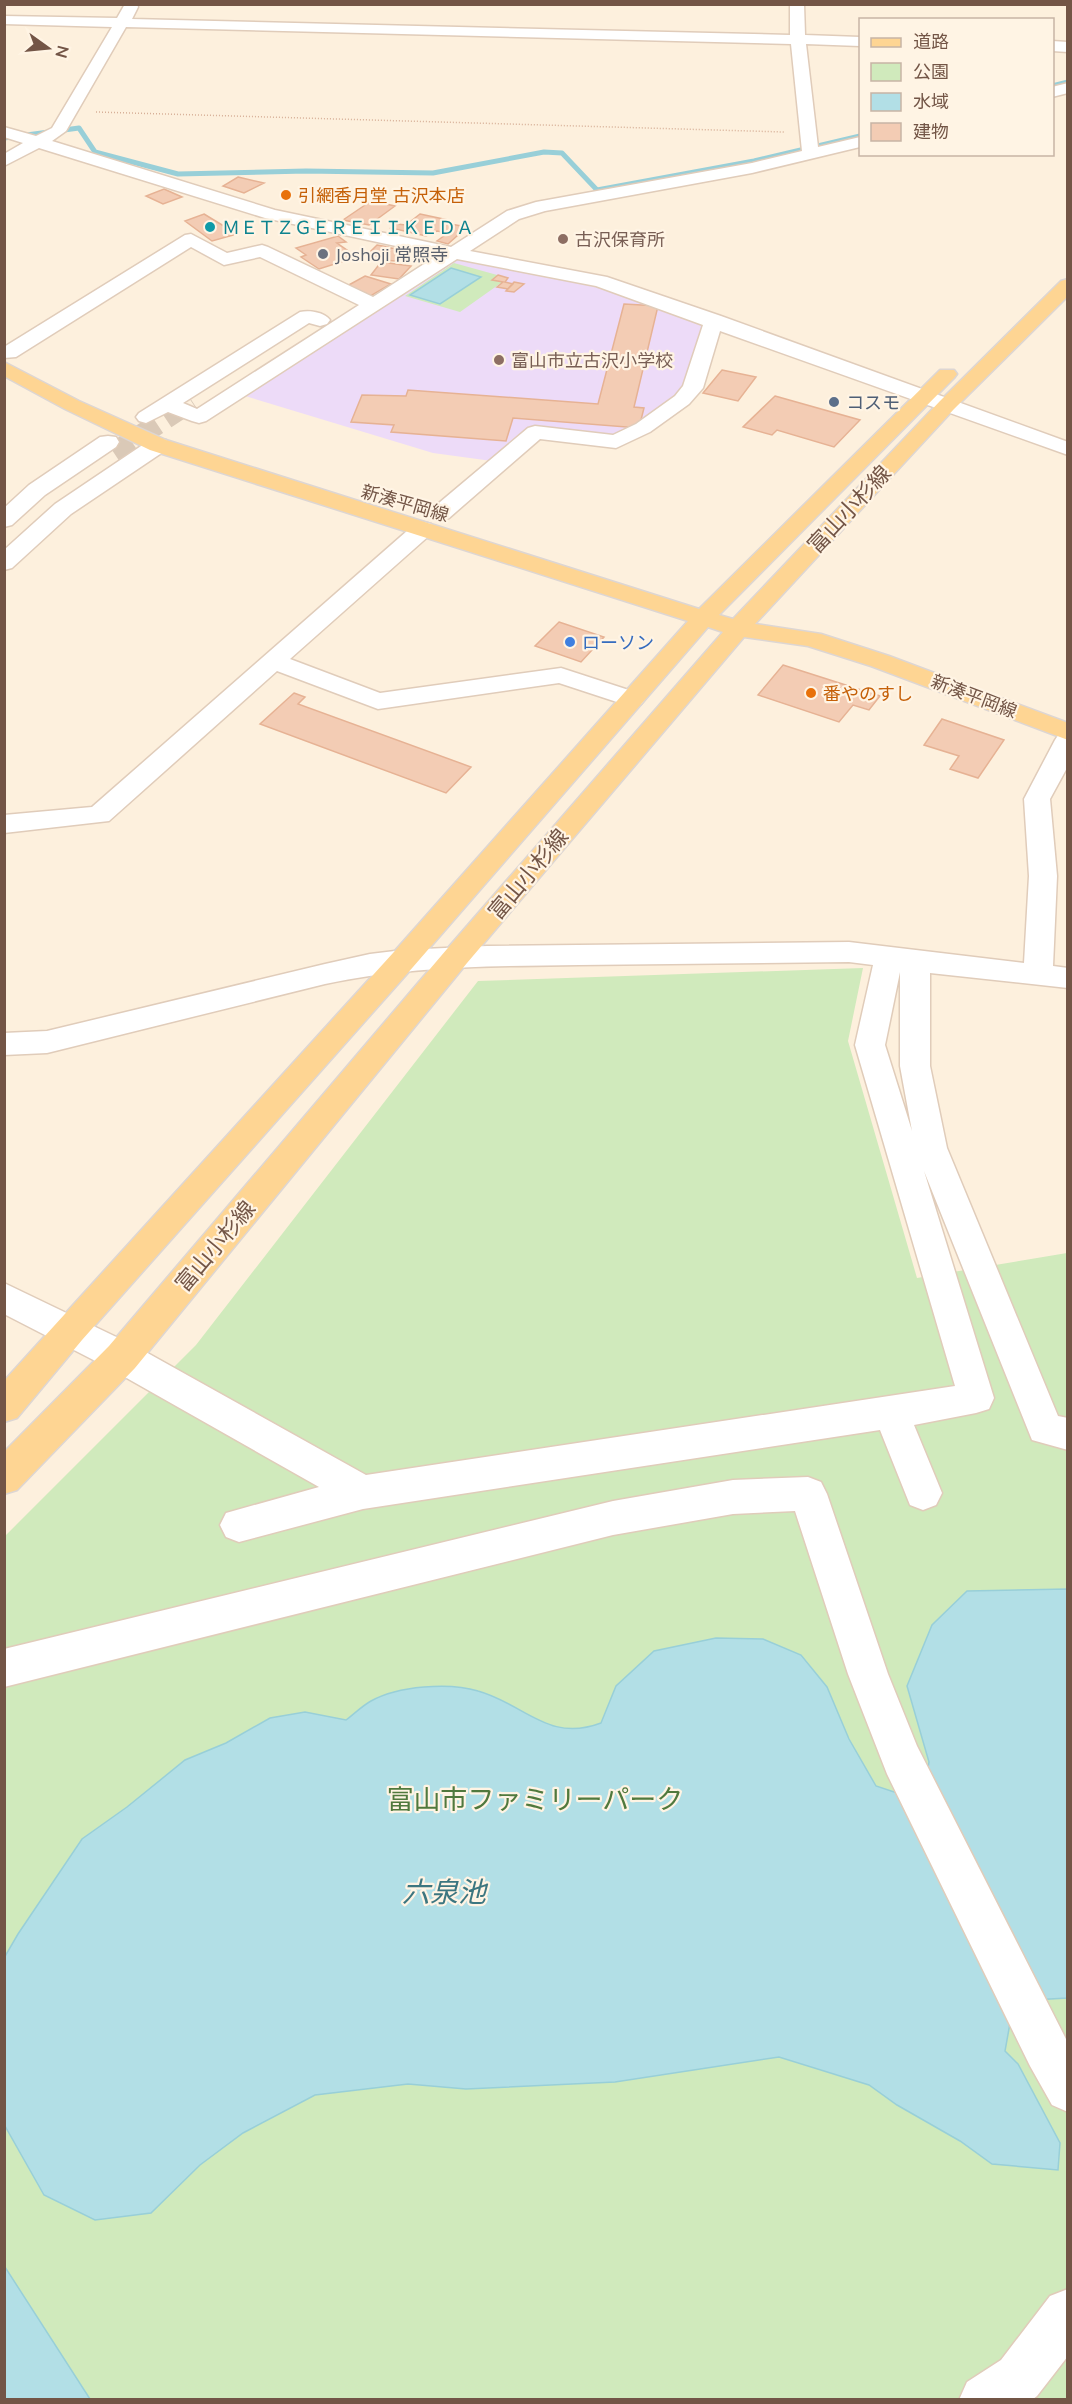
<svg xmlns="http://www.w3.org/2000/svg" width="1072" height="2404" font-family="Mulish,'Noto Sans JP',sans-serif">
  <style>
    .education { fill: #eddbf8 }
    .green { fill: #d0eabc }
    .water { fill: #b2dfe6; stroke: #98cfd8; stroke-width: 1.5 }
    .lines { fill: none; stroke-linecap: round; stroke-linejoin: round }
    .stream { stroke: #98cfd8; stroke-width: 5 }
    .building { fill: #f3ccb4; stroke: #e6b294; stroke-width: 1.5 }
    .minor-tunnel { stroke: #dac9b7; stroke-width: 21; stroke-dasharray: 21 10; stroke-linecap: butt }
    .minor-casing { stroke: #e0ccba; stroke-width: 3 }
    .major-casing { stroke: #ddd6d3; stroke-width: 3 }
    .path { stroke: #d7b098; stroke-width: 1.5; stroke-dasharray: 1 2; stroke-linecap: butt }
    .minor { fill: #fff; fill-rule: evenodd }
    .major { fill: #fed593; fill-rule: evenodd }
    .food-dot { fill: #e8710a; stroke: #fff4e4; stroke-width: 2 }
    .culture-dot { fill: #0f9aa8; stroke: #fff4e4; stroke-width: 2 }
    .education-dot { fill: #8d6e63; stroke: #fff4e4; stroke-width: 2 }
    .worship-dot { fill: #6b7280; stroke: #fff4e4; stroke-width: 2 }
    .service-dot { fill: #5c6f8a; stroke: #fff4e4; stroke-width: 2 }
    .shop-dot { fill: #3f7fe0; stroke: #fff4e4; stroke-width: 2 }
    .labels { text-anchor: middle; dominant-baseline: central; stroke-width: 4.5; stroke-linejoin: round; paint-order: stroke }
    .far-food-label { font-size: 18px; fill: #c56008; stroke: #fff4e4; text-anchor: start }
    .far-culture-label { font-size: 18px; fill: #0d838f; stroke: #fff4e4; text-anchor: start }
    .far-education-label { font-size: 18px; fill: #785e54; stroke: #fff4e4; text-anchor: start }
    .far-worship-label { font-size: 18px; fill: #5b616d; stroke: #fff4e4; text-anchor: start }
    .far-service-label { font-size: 18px; fill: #4e5e75; stroke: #fff4e4; text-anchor: start }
    .far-street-label { font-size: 18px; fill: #735546; stroke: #fff4e4 }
    .far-shop-label { font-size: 18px; fill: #366cbe; stroke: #fff4e4; text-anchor: start }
    .street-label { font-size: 22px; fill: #735546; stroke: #fff4e4 }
    .near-park-label { font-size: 27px; fill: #50793d; stroke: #fff4e4 }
    .near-water-label { font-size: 28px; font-style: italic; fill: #3c7680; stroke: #fff4e4 }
  </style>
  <rect width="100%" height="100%" fill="#fdf0dd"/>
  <path class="education" d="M457 258 567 279 609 290 709 325 685 395 619 438 533 428 492 461 433 453 245 396Z"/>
  <path class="green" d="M454 263 508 278 460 312 405 296Z
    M863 968 848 1041 917 1278 1067 1253V2399L5 2400V1536L196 1345 478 981Z"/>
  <path class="water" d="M451 268 481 277 440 304 410 295Z
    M1067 1589V1998L1014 2001 1005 2051 1018 2064 1060 2143 1058 2170 992 2164 960 2141 897 2105 869 2085 779 2057 615 2082 466 2089 408 2084 315 2095 243 2133 200 2165 151 2213 95 2220 44 2195 5 2126 4 1958 18 1934 82 1839 127 1807 185 1760 226 1743 270 1718 305 1712 346 1720C354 1714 362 1706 371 1701 398 1686 449 1682 478 1691 525 1704 548 1743 601 1723L616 1686 654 1651 716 1638 763 1639 801 1655 827 1687 849 1739 876 1786 900 1794 924 1791 929 1762 907 1686 932 1625 967 1591Z
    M4 2267H5L90 2399H5Z"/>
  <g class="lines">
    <path class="stream" d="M1052 86 1068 82
      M4 138 79 128 95 152 178 174 306 171 433 173 544 152 562 153 597 190 754 161 860 136"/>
  </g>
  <path class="building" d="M238 177 264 183 244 193 223 186Z
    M164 189 182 197 163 204 146 196Z
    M371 201 395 206 369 225 343 220Z
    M204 214 237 234 212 241 185 221Z
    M420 214 448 220 445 223 467 227 448 244 437 241 448 233 437 231 426 236 391 228 397 224 406 225Z
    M338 236 346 242 337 243 357 257 319 269 301 257 306 255 296 248Z
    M377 245 388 247 378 256 367 255Z
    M391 248 406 250 396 261 382 260Z
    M381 262 411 266 399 279 371 275Z
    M498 275 508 278 505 282 513 284 508 289 497 287 503 282 492 280Z
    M365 276 391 284 367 298 361 295 365 293 347 286Z
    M514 282 524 284 514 292 506 291Z
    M624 304 658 306 634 407 644 408 639 428 513 418 506 441 391 432 394 425 351 422 362 395 406 396 408 390 598 404Z
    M722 370 756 377 738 401 703 393Z
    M775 396 860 420 834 447 777 430 772 435 743 427Z
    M559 622 604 637 581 662 535 646Z
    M783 665 880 696 869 710 853 705 839 722 758 695Z
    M294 693 305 697 298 704 471 767 446 793 260 724Z
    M942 719 1004 740 978 778 950 769 959 756 924 745Z"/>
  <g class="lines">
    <path class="minor-tunnel" d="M114 453 192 401"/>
    <defs>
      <path id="minor" d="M125 4H137L138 7 132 19 790 35V4H804L805 35 860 37V46L806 44 818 147 860 137V147L752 173 545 211 519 219 470 251 607 277 721 316 1068 442V455L720 331 703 388 689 404 650 432 616 448 540 439 449 518 441 520 433 518 430 513 433 508 528 428 535 426 613 435 636 424 675 396 683 386 703 325 596 286 457 259 206 421 199 423 192 421 168 412 146 423 139 421 136 417 139 413 300 312C309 310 324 312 330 320L327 324 320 326 309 323 183 403 197 409 359 305 260 257 224 265 191 247 16 357 4 358V347L185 235 191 234 227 253 262 245 268 247 373 297 438 255 265 218 39 148 4 166V154L23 143 4 137V127L36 136 52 128 112 27 4 24V16L117 18ZM126 27 791 44 802 151 752 163 536 202 507 211 451 247 275 210 52 141 66 131Z
        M1052 41 1068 42V52L1052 51Z
        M1068 83V93L1052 97V87Z
        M108 436 116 437 119 442 116 447 45 495 12 525 4 527V508L29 485 100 437Z
        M158 439 166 440 169 445 166 450 71 514 12 568 4 570V550L55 504 150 440Z
        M423 522 431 524 434 529 431 534 290 659 380 693 561 668 641 694 645 699 641 704 632 707 623 704 559 683 378 709 277 671 109 821 4 833V815L92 807 415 524Z
        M1068 732V766L1050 799 1057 876 1053 966 1068 968V988L930 973V1066L947 1148 1058 1416 1068 1418V1450L1032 1440 924 1171 994 1398 989 1409 976 1413 914 1425 942 1493 936 1505 923 1510 910 1505 880 1430 363 1509 239 1542 226 1537 220 1525 226 1513 319 1487 109 1368 4 1314V1283L135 1346 366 1475 955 1386 855 1045 873 965 849 962C759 963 669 964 579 965 494 966 409 966 325 984L47 1053 4 1055V1033L47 1031 325 964 370 954 403 950 487 946 849 942 1024 963 1029 876 1024 799 1055 740 1059 734ZM900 972V1066L912 1131 885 1045Z
        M808 1477 821 1482 827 1494 888 1674 917 1746 1068 2043V2112L1052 2105 1030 2066 887 1774 848 1674 795 1511 733 1514 613 1535 4 1687V1649L613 1501 733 1480Z
        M1068 2289V2356L1037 2396 1032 2400H959L967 2382 1001 2360 1050 2296Z"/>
      <path id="major" d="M1068 279V296L954 409 755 624 821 634 889 656 1068 723V740L871 666 808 646 744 637 467 963 135 1368 17 1490 4 1494V1452L109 1346 447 949 723 632 708 627 413 967 82 1340 17 1418 4 1422V1381L393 953 688 621 150 450 65 409 4 376V362L79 401 166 440 699 609 940 370H954L957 374 954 378 719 615 733 619 940 401 1061 281Z"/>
    </defs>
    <use href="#minor" class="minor-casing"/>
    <use href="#major" class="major-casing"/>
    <path class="path" d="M96 112 784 132"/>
    <use href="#minor" class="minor"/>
    <use href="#major" class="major"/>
  </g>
  <g class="food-dot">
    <circle cx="286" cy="195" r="6"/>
    <circle cx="811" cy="693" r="6"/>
  </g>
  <circle class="culture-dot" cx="210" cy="227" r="6"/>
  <g class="education-dot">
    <circle cx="563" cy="239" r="6"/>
    <circle cx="499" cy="360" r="6"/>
  </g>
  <circle class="worship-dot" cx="323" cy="254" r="6"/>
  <circle class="service-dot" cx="834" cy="402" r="6"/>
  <circle class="shop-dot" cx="570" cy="642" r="6"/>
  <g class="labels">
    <g class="far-food-label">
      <text x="298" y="195">引網香月堂 古沢本店</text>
      <text x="823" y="693">番やのすし</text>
    </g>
    <g class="far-culture-label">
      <text x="222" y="227">ＭＥＴＺＧＥＲＥＩＩＫＥＤＡ</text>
    </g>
    <g class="far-education-label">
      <text x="575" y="239">古沢保育所</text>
      <text x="511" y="360">富山市立古沢小学校</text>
    </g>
    <g class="far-worship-label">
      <text x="335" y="254">Joshoji 常照寺</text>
    </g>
    <g class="far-service-label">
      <text x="846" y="402">コスモ</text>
    </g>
    <g class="far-street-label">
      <text transform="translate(405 503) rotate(16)">新湊平岡線</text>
      <text transform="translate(974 696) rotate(21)">新湊平岡線</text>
    </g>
    <g class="far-shop-label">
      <text x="582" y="642">ローソン</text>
    </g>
    <g class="street-label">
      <text transform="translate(849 509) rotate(-47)">富山小杉線</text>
      <text transform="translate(528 874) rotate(-50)">富山小杉線</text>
      <text transform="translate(215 1246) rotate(-50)">富山小杉線</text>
    </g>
    <g class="near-park-label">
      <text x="535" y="1799">富山市ファミリーパーク</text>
    </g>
    <g class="near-water-label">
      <text x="444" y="1891">六泉池</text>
    </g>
  </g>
  <rect width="1072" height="2404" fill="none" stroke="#735546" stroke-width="12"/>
  <rect x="859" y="18" width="195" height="138" fill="#fff4e4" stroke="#c7b4a5" stroke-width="1.5"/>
  <rect x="871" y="38" width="30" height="9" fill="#fed593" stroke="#c7b4a5" stroke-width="1.5"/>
  <text x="913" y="48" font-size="18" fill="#735546">道路</text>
  <rect x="871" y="63" width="30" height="18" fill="#d0eabc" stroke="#c7b4a5" stroke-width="1.5"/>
  <text x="913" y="78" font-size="18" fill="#735546">公園</text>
  <rect x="871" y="93" width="30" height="18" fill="#b2dfe6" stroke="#c7b4a5" stroke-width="1.5"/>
  <text x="913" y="108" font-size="18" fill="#735546">水域</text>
  <rect x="871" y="123" width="30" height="18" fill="#f3ccb4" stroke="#c7b4a5" stroke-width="1.5"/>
  <text x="913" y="138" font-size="18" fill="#735546">建物</text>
  <g transform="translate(48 48) rotate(105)" stroke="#fff4e4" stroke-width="4.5" paint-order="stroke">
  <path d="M0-4.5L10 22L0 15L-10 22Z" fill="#735546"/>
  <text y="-9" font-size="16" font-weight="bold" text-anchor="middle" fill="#735546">N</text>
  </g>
</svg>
